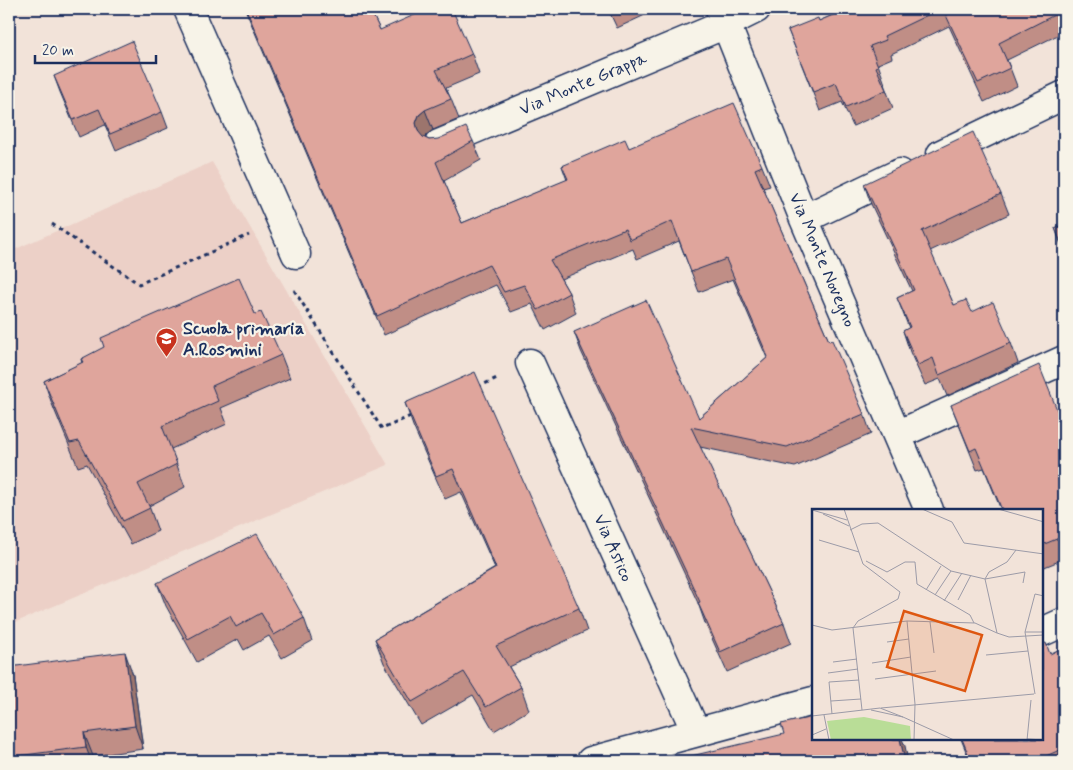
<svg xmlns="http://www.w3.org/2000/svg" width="1073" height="770" font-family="Mynerve,sans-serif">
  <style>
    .built { fill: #ecd0c7 }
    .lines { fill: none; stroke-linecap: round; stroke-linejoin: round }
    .minor-casing { stroke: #1b2f5e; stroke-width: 31 }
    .path { stroke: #1b2f5e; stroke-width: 3; stroke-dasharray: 4 4; stroke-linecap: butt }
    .minor { stroke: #f7f3e8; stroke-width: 28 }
    .wall { fill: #c08e86; stroke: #1b2f5e }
    .shaded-wall { fill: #9c746d; stroke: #1b2f5e }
    .building { fill: #dfa59c; stroke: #1b2f5e }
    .labels { text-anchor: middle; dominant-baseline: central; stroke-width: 4.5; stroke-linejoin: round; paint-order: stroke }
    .street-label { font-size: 18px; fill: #1b2f5e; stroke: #f7f3e8 }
    .poi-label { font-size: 18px; font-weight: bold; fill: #1b2f5e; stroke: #f7f3e8; text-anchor: start }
    .inset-road { fill: none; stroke: #9c9ba8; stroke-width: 1 }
    .view { fill: #de5710; fill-opacity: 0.15; stroke: #de5710; stroke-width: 2.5 }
    .inset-edge { fill: none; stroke: #1b2f5e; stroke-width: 2.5 }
  </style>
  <rect width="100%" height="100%" fill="#f2e3d9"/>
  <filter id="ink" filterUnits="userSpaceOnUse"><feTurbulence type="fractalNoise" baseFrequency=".02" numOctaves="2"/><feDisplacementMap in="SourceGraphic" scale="10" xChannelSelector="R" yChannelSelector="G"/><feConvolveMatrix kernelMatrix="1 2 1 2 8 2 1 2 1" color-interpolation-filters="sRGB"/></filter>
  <g filter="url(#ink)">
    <path class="built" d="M212 162 388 465 9 625V252Z"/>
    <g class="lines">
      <defs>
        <path id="minor" d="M188 9 296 254
          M720 9 804 219 929 510
          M439 144 726 24 756 9
          M941 154 1064 95
          M804 219 900 173
          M530 363 696 732
          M897 435 1064 360
          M1042 632 1064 622
          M591 761 813 701"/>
      </defs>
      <use href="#minor" class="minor-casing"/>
      <path class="path" d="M52 224 139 284 249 235
        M294 290 382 429 413 415
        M478 387 497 378"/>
      <use href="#minor" class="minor"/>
    </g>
    <path class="wall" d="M245 9H370L380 30 472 54 479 74 446 88 451 99 459 119 433 130 426 135 425 138 429 140 473 141 481 160 444 181 462 223 567 180 562 166 629 148 762 166 770 186 763 188 829 341 864 414 871 434 795 467 700 447 784 623 791 643 727 672 705 623 698 603 581 351 574 332 699 418 767 358 733 279 699 292 679 241 637 259 633 249 561 279 569 293 576 313 545 330 532 304 511 312 496 285 384 335Z
      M608 9H658L617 28Z
      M847 9H1064V32L1007 60 1017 86 984 102 949 26 891 54 892 58 878 64 885 84H884L893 108 853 126 842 102 820 111 788 30 819 21Z
      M54 76 162 112 168 128 116 151 105 125 79 137 60 92Z
      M864 184 1001 194 1009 214 930 251 954 305 972 312 1011 343 1018 363 947 396 940 379 925 385 910 352 903 331 909 328 897 298 912 291 871 204Z
      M1064 224V253L1055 228Z
      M255 314 281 355 290 378 221 408 227 424 171 449 185 487 149 506 158 531 131 544 87 464 78 467 52 404 44 381 82 363 81 359Z
      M405 403 579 608 587 631 509 667 521 687 529 710 494 731 473 695 421 725 384 663 375 639 495 568 461 492 445 499 413 426Z
      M951 405 1064 427V559L1042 568V510H1001L984 468 977 470Z
      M157 583 304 618 312 641 282 658 269 636 244 650 238 639 197 662 166 606Z
      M1064 647V761H970L961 739H1042L1050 654Z
      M9 667 133 675 143 749 93 756V761H9Z"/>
    <path class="shaded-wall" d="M425 110 433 130 426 135 424 142 418 131 416 123 419 115Z
      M125 652 133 675 143 749 135 726Z
      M84 733 93 756V761H91L86 747Z
      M900 739H902L905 746 908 761H905Z"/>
    <path class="building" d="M246 9H370L380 30 428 9H452L472 54 436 70 451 99 425 110 419 115 416 123 418 131 423 137 429 140 438 139 466 127 473 141 436 162 462 223 568 179 562 166 625 139 629 148 734 103 762 166 755 169 829 341 832 340 864 414 787 447 691 427 784 623 720 652 698 603 700 602 574 332 646 300 699 418 768 357 726 259 691 272 672 221 630 240 625 229 550 260 569 293 538 310 524 285 504 292 489 265 377 316Z
      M847 9H940L884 36 886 40 870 46 878 66 876 67 886 90 846 107 836 83 813 92 788 30 818 18 819 21Z
      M943 9H1064V10L999 43 1010 68 978 83Z
      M132 41 162 112 110 134 99 109 73 120 54 76Z
      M973 132 1001 194 922 231 954 305 966 300 972 312 993 302 1011 343 939 375 933 358 918 365 903 331 910 327 897 298 914 290 864 184Z
      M1064 224V250L1055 228Z
      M239 278 255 314 261 312 281 355 212 386 218 401 162 426 177 464 138 484 150 508 123 521 79 441 70 443 44 381 83 362 81 359 104 347 101 338Z
      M1039 365 1064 427V536L1042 545V510H1002L976 448 970 451 951 405Z
      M475 372 579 608 496 646 521 687 486 707 464 672 412 702 375 639 496 568 453 469 436 476 405 403Z
      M257 534 304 618 274 635 261 613 236 627 230 616 188 639 157 583Z
      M1046 643 1050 654 1064 647V748L1035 761H971L962 739H1042V644Z
      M125 652 135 726 84 733 86 747 9 757V667Z
      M813 717V739H900L905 761H670L784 734 781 724Z"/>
  </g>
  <defs>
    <symbol id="school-pin" viewBox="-11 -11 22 30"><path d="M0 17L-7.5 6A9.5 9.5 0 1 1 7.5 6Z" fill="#c8321e" stroke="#f7f3e8"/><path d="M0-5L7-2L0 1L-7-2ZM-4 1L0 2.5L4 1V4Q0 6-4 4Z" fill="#fff"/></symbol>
  </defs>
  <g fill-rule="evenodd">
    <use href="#school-pin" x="154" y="326" width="25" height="34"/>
  </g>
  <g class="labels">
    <g class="street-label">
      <text transform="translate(583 84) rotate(-23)">Via Monte Grappa</text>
      <text transform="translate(822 260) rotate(67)">Via Monte Novegno</text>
      <text transform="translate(613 548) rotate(66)">Via Astico</text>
    </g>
    <g class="poi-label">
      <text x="183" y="329">Scuola primaria<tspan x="183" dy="21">A.Rosmini</tspan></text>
    </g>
  </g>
  <g transform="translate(812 509)">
    <rect width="231" height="231" fill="#f2e3d9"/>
    <path d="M52 208 98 217 99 231H19L15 212Z" fill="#b9dd97"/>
    <path class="inset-road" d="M32 0 51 55 88 83 86 90 46 112 41 119M110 0 140 13 152 34 232 45M186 0 232 13M0 1 35 11M11 5 37 17M38 21 50 15 66 14 139 62 173 70 213 63 211 74M7 31 47 43M204 41 195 53 177 63 173 70 185 124 197 128 232 126M54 52 75 63 93 53H103L105 75 158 106 162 114M114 81 129 57M123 86 139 62M146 91 159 66M132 92 150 64M95 112 103 195 102 231M118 113 122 144M0 116 20 121 95 112 163 114 185 124M41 119 50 201M213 123H232M75 133 97 130M174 146 216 142M21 153 45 150M60 154 99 148M16 164 46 160M63 170 124 162M223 185 213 123 223 85 232 87M19 192 49 190M69 199 222 185M59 201 91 208 142 231M20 205 17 173 47 171M12 206 17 231M0 207 68 199 91 208M0 226 14 220M215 230 232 231M215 231 219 191"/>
    <path class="view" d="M92 102 170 126 153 182 75 158Z"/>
    <rect width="231" height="231" class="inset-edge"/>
  </g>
  <rect width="1073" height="770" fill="none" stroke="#f7f3e8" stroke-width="30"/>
  <rect x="15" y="15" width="1043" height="740" fill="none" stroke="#1b2f5e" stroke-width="2" filter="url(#ink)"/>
  <path d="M35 55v8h121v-8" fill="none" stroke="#1b2f5e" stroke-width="2.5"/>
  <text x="42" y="55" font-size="15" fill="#1b2f5e" stroke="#f7f3e8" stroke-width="4" paint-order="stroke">20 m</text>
</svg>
